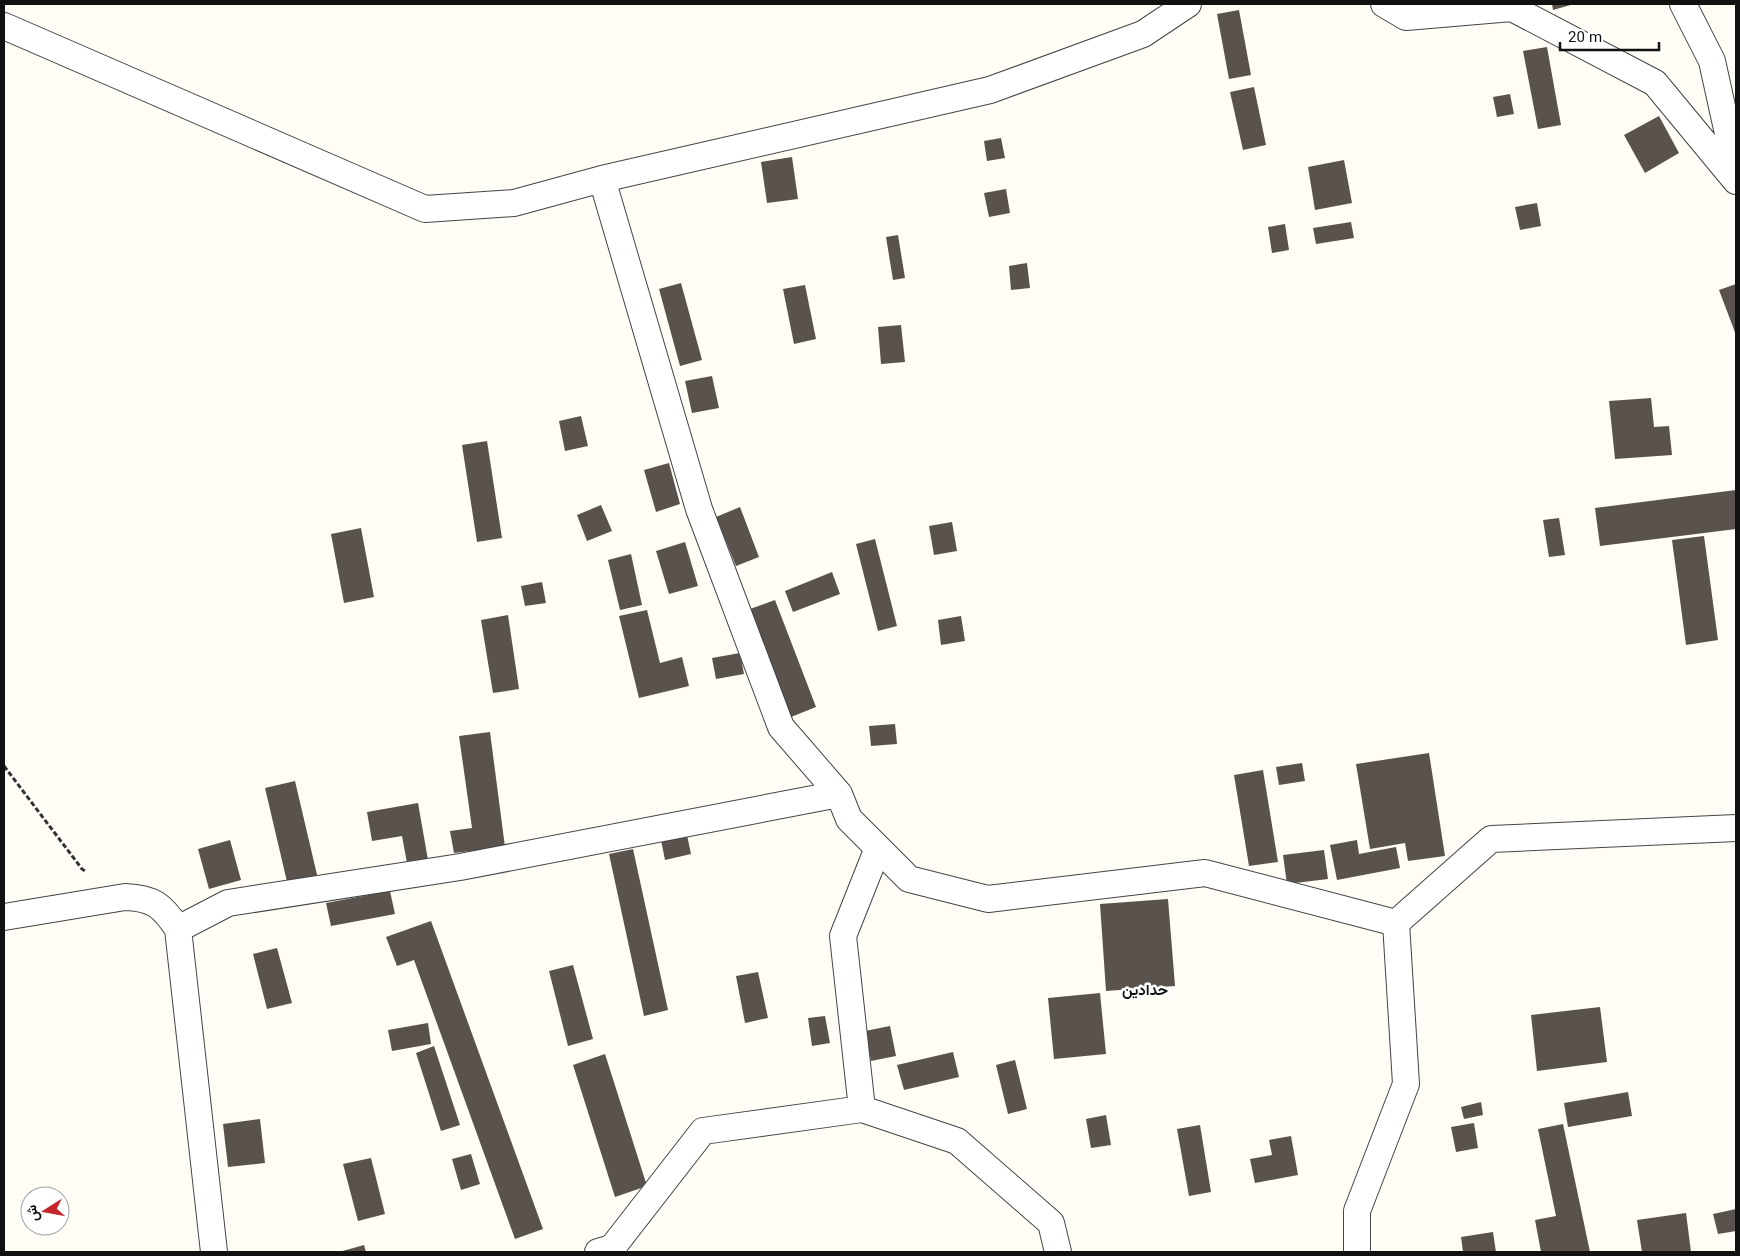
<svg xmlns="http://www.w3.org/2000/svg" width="1740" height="1256" font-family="Georgia,Vazirmatn,serif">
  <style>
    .building { fill: #5a524d }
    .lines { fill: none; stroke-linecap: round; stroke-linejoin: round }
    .minor-casing { stroke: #444; stroke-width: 28 }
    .tertiary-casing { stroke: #444; stroke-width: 29 }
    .path { stroke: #333; stroke-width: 3; stroke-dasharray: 5 2.5; stroke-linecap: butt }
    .minor { stroke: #fff; stroke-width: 26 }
    .tertiary { stroke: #fff; stroke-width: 28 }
    .labels { text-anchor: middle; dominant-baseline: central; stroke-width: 5; stroke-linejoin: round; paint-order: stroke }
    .quarter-label { font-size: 15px; font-weight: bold; fill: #111; stroke: #fff }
  </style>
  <rect width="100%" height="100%" fill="#fffdf5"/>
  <path class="building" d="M1552 4H1574L1553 10Z
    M1239 10 1251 75 1229 79 1217 14Z
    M1547 47 1561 125 1538 129 1523 51Z
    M1254 87 1266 145 1243 150 1230 92Z
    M1510 94 1514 114 1497 117 1493 97Z
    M1659 116 1679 153 1645 173 1624 135Z
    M1001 138 1005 158 987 161 984 141Z
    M792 157 798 199 767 203 761 162Z
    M1344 160 1352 203 1315 210 1308 167Z
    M1006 189 1010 213 989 217 984 193Z
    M1537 203 1541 226 1520 230 1515 207Z
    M1351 222 1354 238 1316 244 1313 228Z
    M1285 224 1289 250 1272 253 1268 227Z
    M898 235 905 278 893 280 886 237Z
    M1027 263 1030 288 1011 290 1009 266Z
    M681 283 702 360 680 366 659 289Z
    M1736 284V335L1719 290Z
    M805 285 816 339 794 344 783 289Z
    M901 325 905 362 881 364 878 327Z
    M712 376 719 408 692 413 685 381Z
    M1651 398 1654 427 1669 426 1672 455 1615 459 1609 401Z
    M581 416 588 446 565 451 559 421Z
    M487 441 502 538 477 542 462 445Z
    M669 463 680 504 656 512 644 470Z
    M1736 490V529L1600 546 1595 508Z
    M601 505 612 531 587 541 577 515Z
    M740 507 759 557 736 566 716 517Z
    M1559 518 1565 555 1549 557 1543 520Z
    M952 522 957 551 934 555 929 526Z
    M361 528 374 597 344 603 331 534Z
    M1704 536 1718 640 1686 645 1672 540Z
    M875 539 897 626 878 631 856 544Z
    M685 542 698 586 669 594 656 551Z
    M631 554 642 605 620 610 608 560Z
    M832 572 840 594 793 612 785 591Z
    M542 582 546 603 525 606 521 586Z
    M775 600 816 707 791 717 750 609Z
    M647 610 660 663 682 657 689 686 639 698 619 616Z
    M508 615 519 689 493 693 481 620Z
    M961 616 965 641 941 645 938 620Z
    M740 653 744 674 716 679 712 658Z
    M895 724 897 744 871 746 869 726Z
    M490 732 505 847 454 853 450 831 472 828 459 736Z
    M1429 753 1445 856 1408 861 1405 843 1370 849 1356 764Z
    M1302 763 1305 781 1279 785 1276 767Z
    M1263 770 1278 862 1249 866 1234 775Z
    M295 781 318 879 288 886 265 788Z
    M418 803 428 860 407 863 402 836 372 841 367 812Z
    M687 835 691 854 665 860 661 840Z
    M230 840 241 880 209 889 198 849Z
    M1357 840 1359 854 1396 847 1400 868 1337 880 1330 845Z
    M633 849 668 1010 644 1016 609 854Z
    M1324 850 1328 879 1287 884 1283 855Z
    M390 891 395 914 331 926 326 903Z
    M1168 899 1175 986 1106 991 1100 904Z
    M431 921 543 1229 515 1239 414 960 397 966 386 937Z
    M277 948 292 1003 267 1009 253 954Z
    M573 965 593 1039 568 1046 549 971Z
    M758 972 768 1018 745 1023 736 976Z
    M1100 993 1106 1054 1054 1059 1048 998Z
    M1600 1007 1607 1062 1537 1071 1531 1015Z
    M825 1016 830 1043 812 1046 808 1018Z
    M428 1023 431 1044 392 1051 388 1030Z
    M890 1026 896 1056 871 1061 865 1031Z
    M434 1046 460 1125 441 1131 416 1053Z
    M953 1052 959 1077 904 1090 897 1065Z
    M605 1054 647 1186 615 1197 573 1065Z
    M1015 1060 1027 1109 1008 1114 996 1065Z
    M1628 1092 1632 1116 1568 1127 1564 1103Z
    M1481 1102 1483 1115 1464 1119 1461 1107Z
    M1106 1115 1111 1145 1091 1148 1086 1119Z
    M260 1119 265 1163 228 1167 223 1124Z
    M1474 1123 1478 1148 1456 1152 1451 1127Z
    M1563 1124 1590 1252H1541L1535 1220 1556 1216 1538 1129Z
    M1200 1125 1211 1192 1189 1196 1177 1129Z
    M1291 1136 1298 1175 1255 1183 1250 1159 1272 1155 1269 1140Z
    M471 1154 480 1184 461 1190 452 1159Z
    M371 1158 385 1214 358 1221 343 1164Z
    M1736 1209V1231L1718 1234 1713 1214Z
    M1686 1213 1691 1252H1642L1637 1220Z
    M1493 1232 1496 1252H1463L1461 1237Z
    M364 1245 366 1252H339Z"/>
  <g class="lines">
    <defs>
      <path id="minor" d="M1384 4 1406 17 1512 8 1655 83 1736 181
        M1683 4 1712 61 1736 170
        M4 26 425 209 514 203 602 179 990 90 1143 34 1188 4
        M602 179 699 509 781 727 839 794 849 819 909 879 988 899 1205 873 1396 923 1491 839 1736 828
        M4 917 125 897C153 898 162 905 178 929L214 1252
        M178 929 228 903 460 867 839 794
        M862 1109 843 936 878 848
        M598 1252 612 1248 703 1131 862 1109 957 1141 1051 1223 1058 1252
        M1357 1252V1211L1406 1084 1396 923"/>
      <path id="tertiary" d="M612 1248 613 1252"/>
    </defs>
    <use href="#minor" class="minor-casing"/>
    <use href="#tertiary" class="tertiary-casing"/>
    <path class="path" d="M4 766 82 869 87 872"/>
    <use href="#minor" class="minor"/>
    <use href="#tertiary" class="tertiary"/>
  </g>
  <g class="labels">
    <g class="quarter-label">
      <text x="1145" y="991">حدادين</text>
    </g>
  </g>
  <rect width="1740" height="1256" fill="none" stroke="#111111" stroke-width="10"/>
  <g transform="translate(45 1211) rotate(259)"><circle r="24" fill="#ffffff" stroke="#a0a0a0"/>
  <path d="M0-4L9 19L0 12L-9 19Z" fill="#c4262e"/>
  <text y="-8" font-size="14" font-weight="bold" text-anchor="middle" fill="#111111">ش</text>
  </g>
  <path d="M1560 42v8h99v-8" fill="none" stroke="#111111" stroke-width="2.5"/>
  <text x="1568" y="42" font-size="15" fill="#111111" stroke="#ffffff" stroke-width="4" paint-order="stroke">20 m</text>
</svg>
